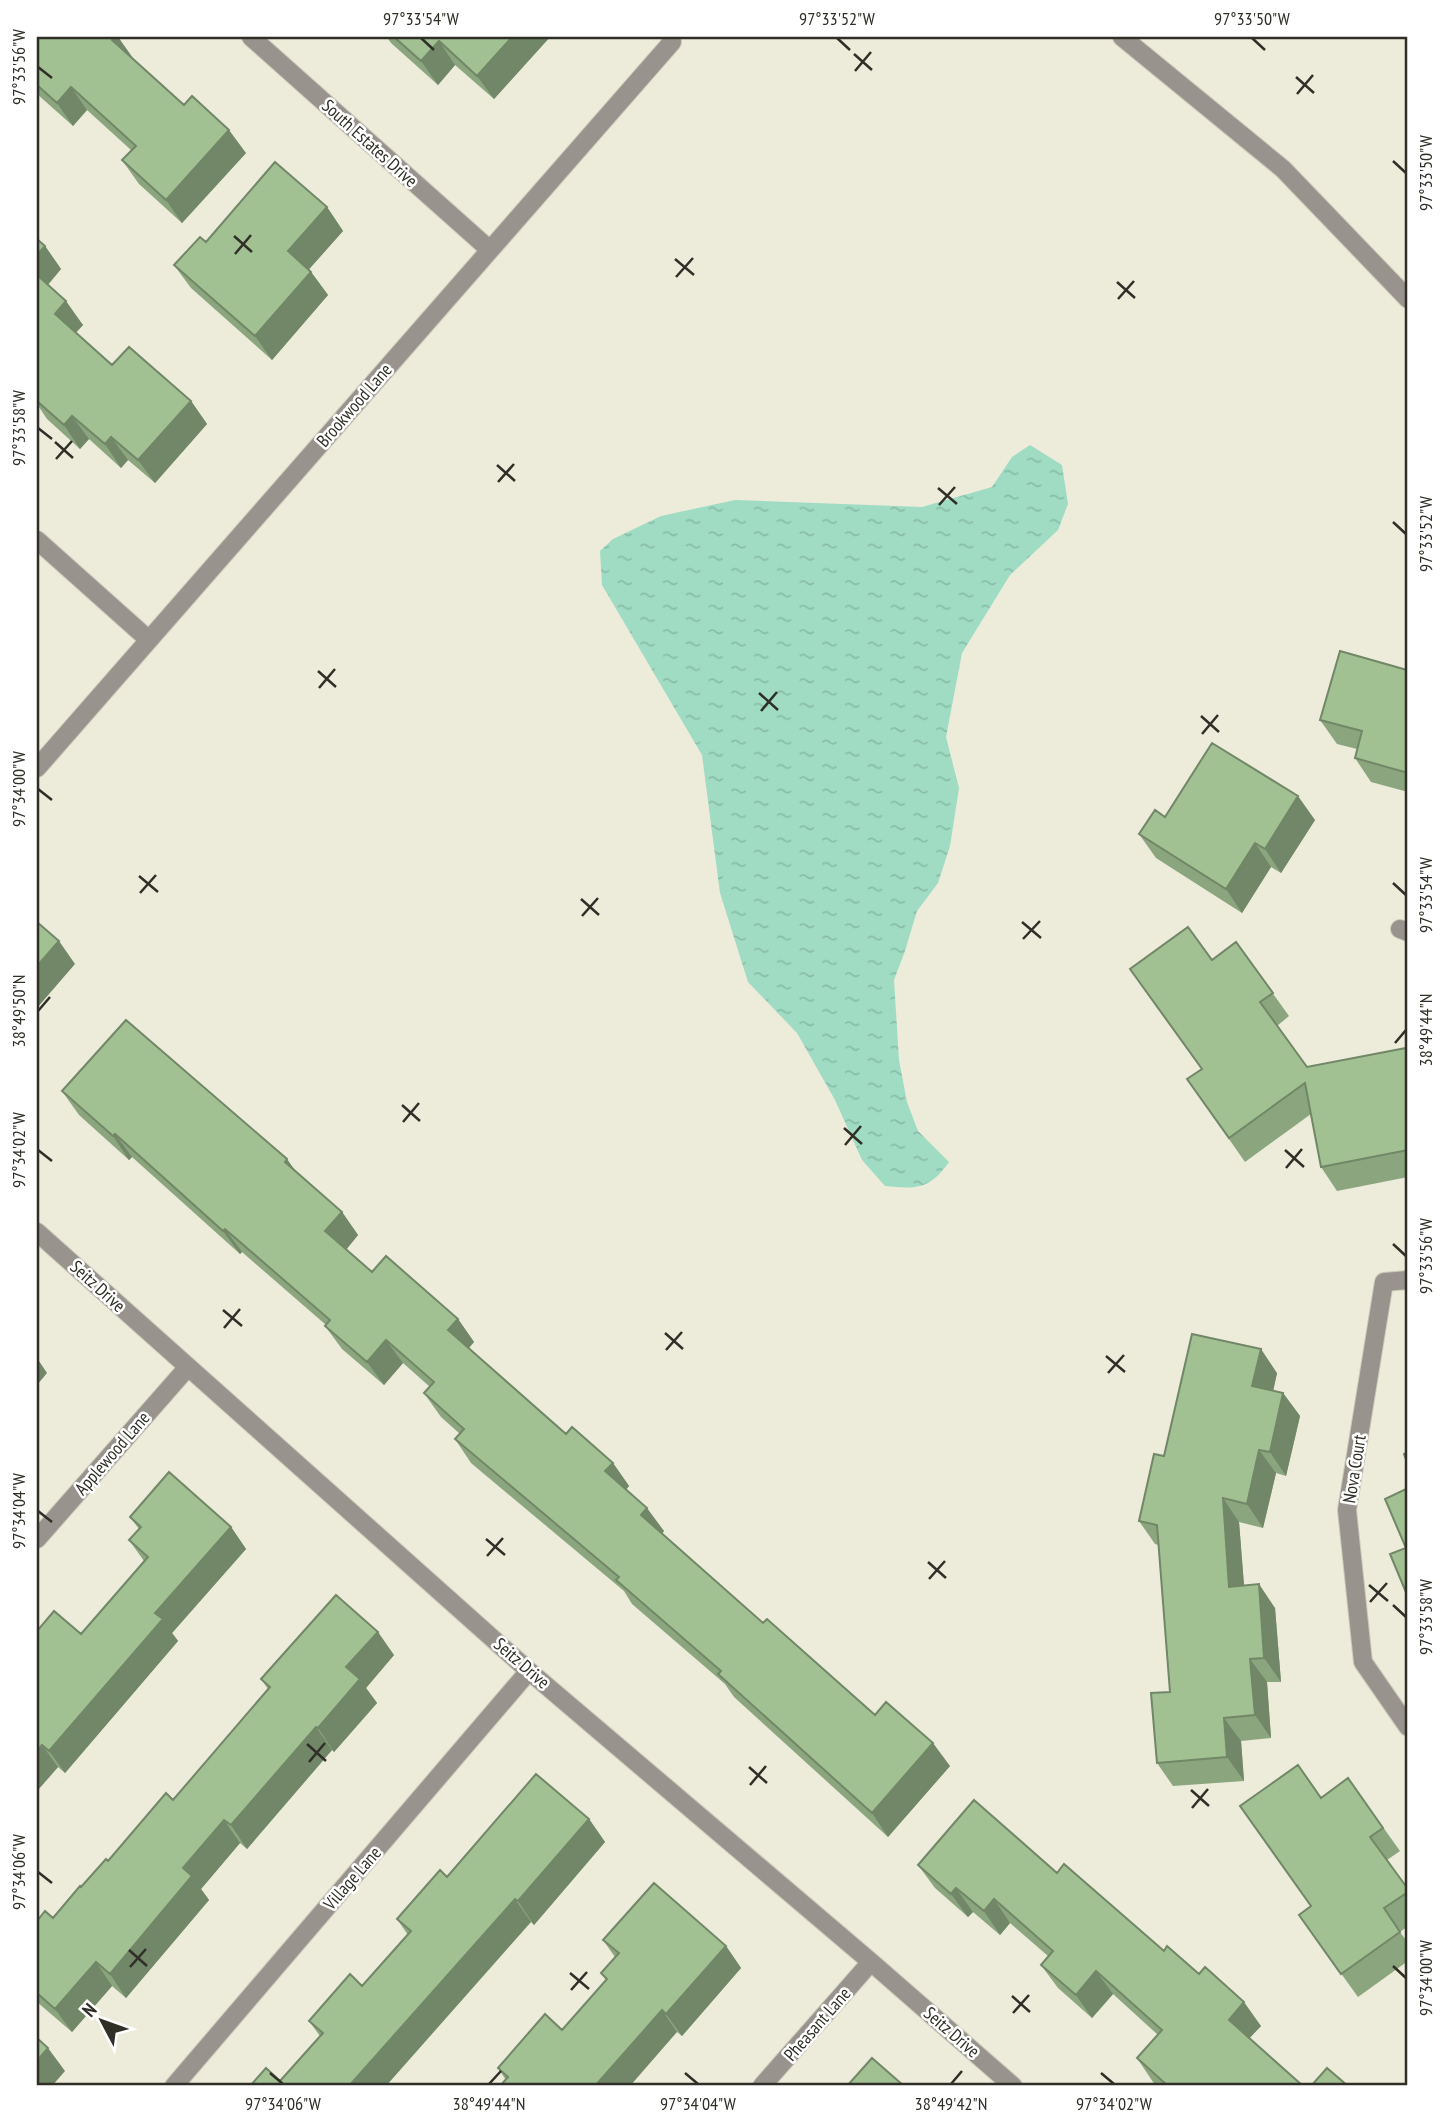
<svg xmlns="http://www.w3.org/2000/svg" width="1445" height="2123" font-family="'PT Sans Narrow',sans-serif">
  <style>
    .water { fill: url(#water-ripples) }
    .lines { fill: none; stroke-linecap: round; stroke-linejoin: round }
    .minor-casing { stroke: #cbc9ba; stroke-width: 20 }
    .minor { stroke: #98938d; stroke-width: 18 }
    .wall { fill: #8ba67e }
    .shaded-wall { fill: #718767 }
    .building { fill: #a2c193; stroke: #718767; stroke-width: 2 }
    .ticks { fill: none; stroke: #2f2f28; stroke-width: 2.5 }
    .labels { text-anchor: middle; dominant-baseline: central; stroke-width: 5; stroke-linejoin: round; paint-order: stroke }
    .street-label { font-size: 18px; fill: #2f2f28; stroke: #fff }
    .neatline { fill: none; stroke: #2f2f28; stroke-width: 2.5 }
    .ticks-label { font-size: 18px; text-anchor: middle; fill: #2f2f28 }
  </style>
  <defs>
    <pattern id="water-ripples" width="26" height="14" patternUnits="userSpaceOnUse" patternTransform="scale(1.75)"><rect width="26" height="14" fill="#9fdcc3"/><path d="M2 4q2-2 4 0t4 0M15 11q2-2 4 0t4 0" fill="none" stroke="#89bda8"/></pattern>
  </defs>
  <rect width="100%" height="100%" fill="#edebda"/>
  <path class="water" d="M1030 445 1062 465 1068 504 1058 530 1010 575 962 653 946 737 959 788 950 846 938 883 917 911 905 951 894 980 899 1060 907 1102 918 1131 949 1162C929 1190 917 1189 885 1186L862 1160 835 1100 797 1033 748 982 720 893 702 755 602 585 600 551 613 539 661 516 735 500 922 507 992 487 1012 457Z"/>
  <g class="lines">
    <defs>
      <path id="minor" d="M251 37 490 250
        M1122 37 1283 169 1408 299
        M37 540 149 640
        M37 768 672 42
        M1400 929 1408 932
        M37 1232 529 1671 871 1962 1013 2086
        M1408 1280 1384 1282 1347 1510 1363 1662 1408 1727
        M37 1539 188 1367
        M174 2086 529 1671
        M762 2086 871 1962"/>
    </defs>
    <use href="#minor" class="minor-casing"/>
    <use href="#minor" class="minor"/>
  </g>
  <path class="wall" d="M37 37H118L133 59 184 105 246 153 182 223 139 184 122 160 131 150 87 110 73 126 37 94Z
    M387 37H550L494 99 455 65 438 85 391 43Z
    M327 207 343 231 309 269 328 295 272 360 191 288 174 265 206 242Z
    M37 239 45 246 61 269 48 285 83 325 76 333 112 365 191 401 207 424 155 483 128 460 121 468 89 439 80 449 47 419 37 404Z
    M1408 672V792L1371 782 1355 758 1357 749 1337 744 1320 720Z
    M1165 817 1315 820 1281 873 1271 867 1242 913 1156 858 1139 834Z
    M1236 942 1289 1016 1277 1026 1307 1067 1408 1051V1177L1337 1191 1321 1167 1311 1114 1245 1162 1187 1079 1201 1069 1212 960Z
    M62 1091 297 1173 342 1212 358 1235 346 1249 372 1272 458 1319 474 1342 469 1348 566 1434 613 1463 629 1486 626 1489 664 1531 662 1534 763 1623 875 1715 950 1766 888 1837 734 1697 725 1684 632 1604 624 1591 471 1463 455 1439 460 1434 441 1417 424 1393 430 1387 403 1363 384 1385 342 1349 325 1326 326 1325 242 1252 240 1254 132 1157 129 1160 79 1115Z
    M1277 1373 1273 1391 1283 1393 1300 1416 1286 1476 1276 1473 1263 1528 1239 1522 1244 1586 1275 1608 1281 1682H1267L1271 1738 1241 1741 1244 1781 1173 1786 1157 1763 1170 1692 1158 1545 1155 1544 1139 1521 1164 1456Z
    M130 1517 231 1527 246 1549 172 1633 178 1641 65 1773 58 1767 37 1791V1631L81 1634 144 1561 129 1540 139 1529Z
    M394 1655 366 1688 377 1703 334 1752 332 1750 247 1849 240 1843 201 1889 209 1900 126 1998 112 1986 72 2032 37 2002V1921L53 1918 108 1861 173 1800 268 1689 261 1679Z
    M1348 1778 1400 1851 1387 1860 1408 1889V1926L1400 1932 1408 1943V1961L1358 1997 1299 1915 1311 1906 1321 1798Z
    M589 1819 605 1842 534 1925 531 1922 280 2081 320 2036 309 2021 362 1986 408 1935 397 1919 447 1877Z
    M918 1865 1057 1873 1164 1951 1199 1974 1261 2026 1249 2038 1303 2086H1158L1153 2082 1137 2058 1158 2035 1113 1994 1092 2018 1058 1988 1041 1965 1048 1956 1010 1923 1000 1935 973 1912 968 1917 935 1888Z
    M603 1940 726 1946 741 1968 682 2036 677 2032 506 2080 498 2068 562 2030 606 1980 601 1973 615 1957Z"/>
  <path class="shaded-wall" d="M115 37H118L133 58 112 40Z
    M512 37H550L494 99 477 76Z
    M439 41 455 65 438 85 421 61Z
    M71 87 87 110 73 126 57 103Z
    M229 130 246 153 182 223 166 200Z
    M327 207 343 231 304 275 288 251Z
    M45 246 61 269 43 290 37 281V255Z
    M311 272 328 295 272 360 255 336Z
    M66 301 83 325 71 337 55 314Z
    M191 401 207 424 155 483 138 460Z
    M72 416 89 439 80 449 64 425Z
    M111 437 128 460 121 468 105 444Z
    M1298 796 1315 820 1281 873 1265 849Z
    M1255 843 1271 867 1242 913 1226 889Z
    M59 941 75 964 37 1008V966Z
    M115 1134 132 1157 129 1160 113 1136Z
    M287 1159 304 1183 285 1162Z
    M342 1212 358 1235 342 1255 325 1231Z
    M225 1229 242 1252 240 1254 223 1231Z
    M458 1319 474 1342 464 1353 448 1330Z
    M386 1340 403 1363 384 1385 367 1362Z
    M1261 1349 1277 1373 1269 1410 1252 1386Z
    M37 1358 47 1373 37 1385Z
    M1283 1393 1300 1416 1286 1476 1270 1452Z
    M1259 1450 1276 1473 1263 1528 1247 1504Z
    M613 1463 629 1486 622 1495 605 1471Z
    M1223 1498 1239 1522 1246 1610 1229 1587Z
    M647 1508 664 1531 657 1539 641 1515Z
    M231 1527 246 1549 172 1633 178 1641 65 1773 49 1751 155 1613Z
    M1259 1584 1275 1608 1281 1682 1264 1658Z
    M378 1632 394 1655 366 1688 377 1703 334 1752 318 1728 346 1667Z
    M1250 1659 1267 1682 1271 1738 1255 1715Z
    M1224 1718 1241 1741 1244 1781 1227 1757Z
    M316 1727 332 1750 247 1849 231 1825Z
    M933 1743 950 1766 888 1837 872 1813Z
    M42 1745 58 1767 37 1791V1751Z
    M589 1819 605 1842 534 1925 518 1901Z
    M224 1820 240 1843 201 1889 209 1900 126 1998 110 1974 183 1868Z
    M956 1888 973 1912 968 1917 951 1894Z
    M515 1899 531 1922 386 2086H349Z
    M994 1899 1010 1923 1000 1935 984 1911Z
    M726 1946 741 1968 682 2036 666 2014Z
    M96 1962 112 1986 72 2032 55 2009Z
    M1096 1971 1113 1994 1092 2018 1076 1995Z
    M1244 2002 1261 2026 1245 2043 1229 2020Z
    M662 2010 677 2032 630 2086H595Z
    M48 2048 65 2071 52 2086H37V2061Z"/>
  <path class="building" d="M37 37H115L112 40 184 105 192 96 229 130 166 200 122 160 136 146 71 87 57 103 37 85Z
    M394 37H512L477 76 439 41 421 61Z
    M275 162 327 207 288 251 311 272 255 336 174 265 200 237 206 242Z
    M37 239 45 246 37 255Z
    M37 275 66 301 55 314 112 365 129 347 191 401 138 460 111 437 105 444 72 416 64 425 37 401Z
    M1340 651 1407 670 1406 675H1408V773L1355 758 1362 731 1320 720Z
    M1212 743 1298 796 1265 849 1255 843 1226 889 1139 834 1155 810 1165 817Z
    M37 922 59 941 37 966Z
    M1188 927 1212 960 1236 942 1273 993 1260 1002 1307 1067 1406 1048 1408 1061V1150L1321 1167 1305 1083 1229 1138 1187 1079 1202 1069 1130 969Z
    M126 1020 287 1159 285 1162 342 1212 325 1231 372 1272 386 1256 458 1319 448 1330 566 1434 572 1427 613 1463 605 1471 647 1508 641 1515 763 1623 767 1619 875 1715 886 1702 933 1743 872 1813 718 1674 721 1671 616 1580 619 1577 455 1439 464 1429 424 1393 434 1382 386 1340 367 1362 325 1326 330 1320 225 1229 223 1231 115 1134 113 1136 62 1091Z
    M1192 1334 1261 1349 1252 1386 1283 1393 1270 1452 1259 1450 1247 1504 1223 1498 1229 1587 1259 1584 1264 1658 1250 1659 1255 1715 1224 1718 1227 1757 1157 1763 1151 1693 1170 1692 1157 1525 1139 1521 1154 1454 1164 1456Z
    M1408 1452V1465L1404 1454Z
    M169 1472 231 1527 155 1613 163 1619 49 1751 42 1745 37 1751V1631L54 1611 81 1634 148 1557 129 1540 141 1527 130 1517Z
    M1408 1488V1597L1390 1554 1406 1548 1385 1499Z
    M336 1595 378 1632 346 1667 360 1679 318 1728 316 1727 231 1825 224 1820 183 1868 192 1876 110 1974 96 1962 55 2009 37 1993V1921L45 1911 53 1918 80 1886 81 1887 106 1859 108 1861 166 1793 173 1800 270 1687 261 1679Z
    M1298 1765 1321 1798 1348 1778 1383 1828 1370 1837 1408 1889V1892L1384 1908 1400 1932 1341 1974 1299 1915 1311 1906 1240 1806Z
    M536 1774 589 1819 518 1901 515 1899 349 2086H250L266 2068 280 2081 323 2033 309 2021 350 1974 362 1986 411 1931 397 1919 440 1870 447 1877Z
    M974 1800 1057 1873 1064 1864 1164 1951 1167 1946 1199 1974 1205 1967 1244 2002 1229 2020 1303 2086H1168L1137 2058 1162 2030 1096 1971 1076 1995 1041 1965 1053 1951 994 1899 984 1911 956 1888 951 1894 918 1865Z
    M654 1883 726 1946 666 2014 662 2010 595 2086H500L508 2077 498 2068 545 2014 562 2030 607 1979 601 1973 619 1953 603 1940Z
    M37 2038 48 2048 37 2061Z
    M872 2058 904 2086H847Z
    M1327 2068 1348 2086H1311Z"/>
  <path class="ticks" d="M421 38 434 50M837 38 850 50M1252 38 1265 50M854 54 872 70M38 67 52 78M855 71 871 52M1296 77 1314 93M1297 94 1313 75M1393 161 1406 173M234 236 252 252M235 254 251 235M675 259 694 275M676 277 693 258M1117 282 1135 298M1118 299 1134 281M38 428 52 439M55 442 73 458M56 459 72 441M497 465 515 481M498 482 514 464M938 488 957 504M939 505 955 487M1393 522 1406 534M318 671 336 687M319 688 335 669M759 693 778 710M761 711 777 692M1201 716 1219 732M1202 734 1218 715M38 789 52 800M139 876 158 892M1393 883 1406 895M140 893 156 875M581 899 599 915M582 916 598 898M1022 922 1041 938M1023 939 1040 921M38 1011 50 997M1395 1043 1406 1030M402 1105 420 1121M403 1122 419 1103M844 1128 862 1144M845 1145 861 1126M38 1150 52 1161M1285 1150 1304 1167M1286 1168 1302 1149M1393 1244 1406 1256M223 1310 242 1326M224 1328 240 1309M665 1333 683 1349M666 1350 682 1332M1106 1356 1125 1372M1108 1373 1124 1355M38 1511 52 1522M486 1539 505 1555M487 1556 503 1538M928 1562 946 1578M929 1579 945 1561M1369 1585 1388 1601M1370 1602 1387 1583M1393 1605 1406 1617M307 1744 326 1761M309 1762 325 1743M749 1767 767 1783M750 1785 766 1766M1191 1790 1209 1806M1192 1808 1208 1789M38 1872 52 1883M129 1950 147 1966M1393 1966 1406 1978M130 1967 146 1949M570 1973 589 1989M571 1990 587 1972M1012 1996 1030 2012M1013 2013 1029 1995M270 2073 283 2084M685 2073 698 2084M1101 2073 1114 2084M489 2084 501 2071M951 2084 962 2071"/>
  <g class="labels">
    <g class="street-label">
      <text transform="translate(370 143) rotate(42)">South Estates Drive</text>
      <text transform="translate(354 405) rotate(-49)">Brookwood Lane</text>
      <text transform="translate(98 1286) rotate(42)">Seitz Drive</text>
      <text transform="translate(112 1453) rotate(-49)">Applewood Lane</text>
      <text transform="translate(1354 1469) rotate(-81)">Nova Court</text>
      <text transform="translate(522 1663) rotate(41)">Seitz Drive</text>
      <text transform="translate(352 1878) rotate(-49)">Village Lane</text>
      <text transform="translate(817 2024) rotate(-49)">Pheasant Lane</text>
      <text transform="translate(952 2032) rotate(41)">Seitz Drive</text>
    </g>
  </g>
  <rect width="1445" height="2123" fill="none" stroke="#ffffff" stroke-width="77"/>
  <g transform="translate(102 2021) rotate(311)" stroke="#ffffff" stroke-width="5" paint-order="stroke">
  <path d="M0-5L12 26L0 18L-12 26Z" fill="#2f2f28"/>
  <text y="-10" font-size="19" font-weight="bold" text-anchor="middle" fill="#2f2f28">N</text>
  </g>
  <rect x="38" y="38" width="1368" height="2046" class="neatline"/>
  <g class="ticks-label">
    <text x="421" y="25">97°33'54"W</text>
    <text x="837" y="25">97°33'52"W</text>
    <text x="1252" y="25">97°33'50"W</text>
    <text transform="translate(19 67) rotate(-90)" y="6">97°33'56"W</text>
    <text transform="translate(1426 173) rotate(-90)" y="6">97°33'50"W</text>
    <text transform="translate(19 428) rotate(-90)" y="6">97°33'58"W</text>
    <text transform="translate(1426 534) rotate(-90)" y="6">97°33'52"W</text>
    <text transform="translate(19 789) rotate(-90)" y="6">97°34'00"W</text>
    <text transform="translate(1426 895) rotate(-90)" y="6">97°33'54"W</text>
    <text transform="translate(19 1011) rotate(-90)" y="6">38°49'50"N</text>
    <text transform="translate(1426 1030) rotate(-90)" y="6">38°49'44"N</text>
    <text transform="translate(19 1150) rotate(-90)" y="6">97°34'02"W</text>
    <text transform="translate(1426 1256) rotate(-90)" y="6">97°33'56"W</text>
    <text transform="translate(19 1511) rotate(-90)" y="6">97°34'04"W</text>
    <text transform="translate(1426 1617) rotate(-90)" y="6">97°33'58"W</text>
    <text transform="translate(19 1872) rotate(-90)" y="6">97°34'06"W</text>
    <text transform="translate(1426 1978) rotate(-90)" y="6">97°34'00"W</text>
    <text x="283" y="2110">97°34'06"W</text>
    <text x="489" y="2110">38°49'44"N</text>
    <text x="698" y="2110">97°34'04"W</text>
    <text x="951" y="2110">38°49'42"N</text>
    <text x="1114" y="2110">97°34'02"W</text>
  </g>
</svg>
